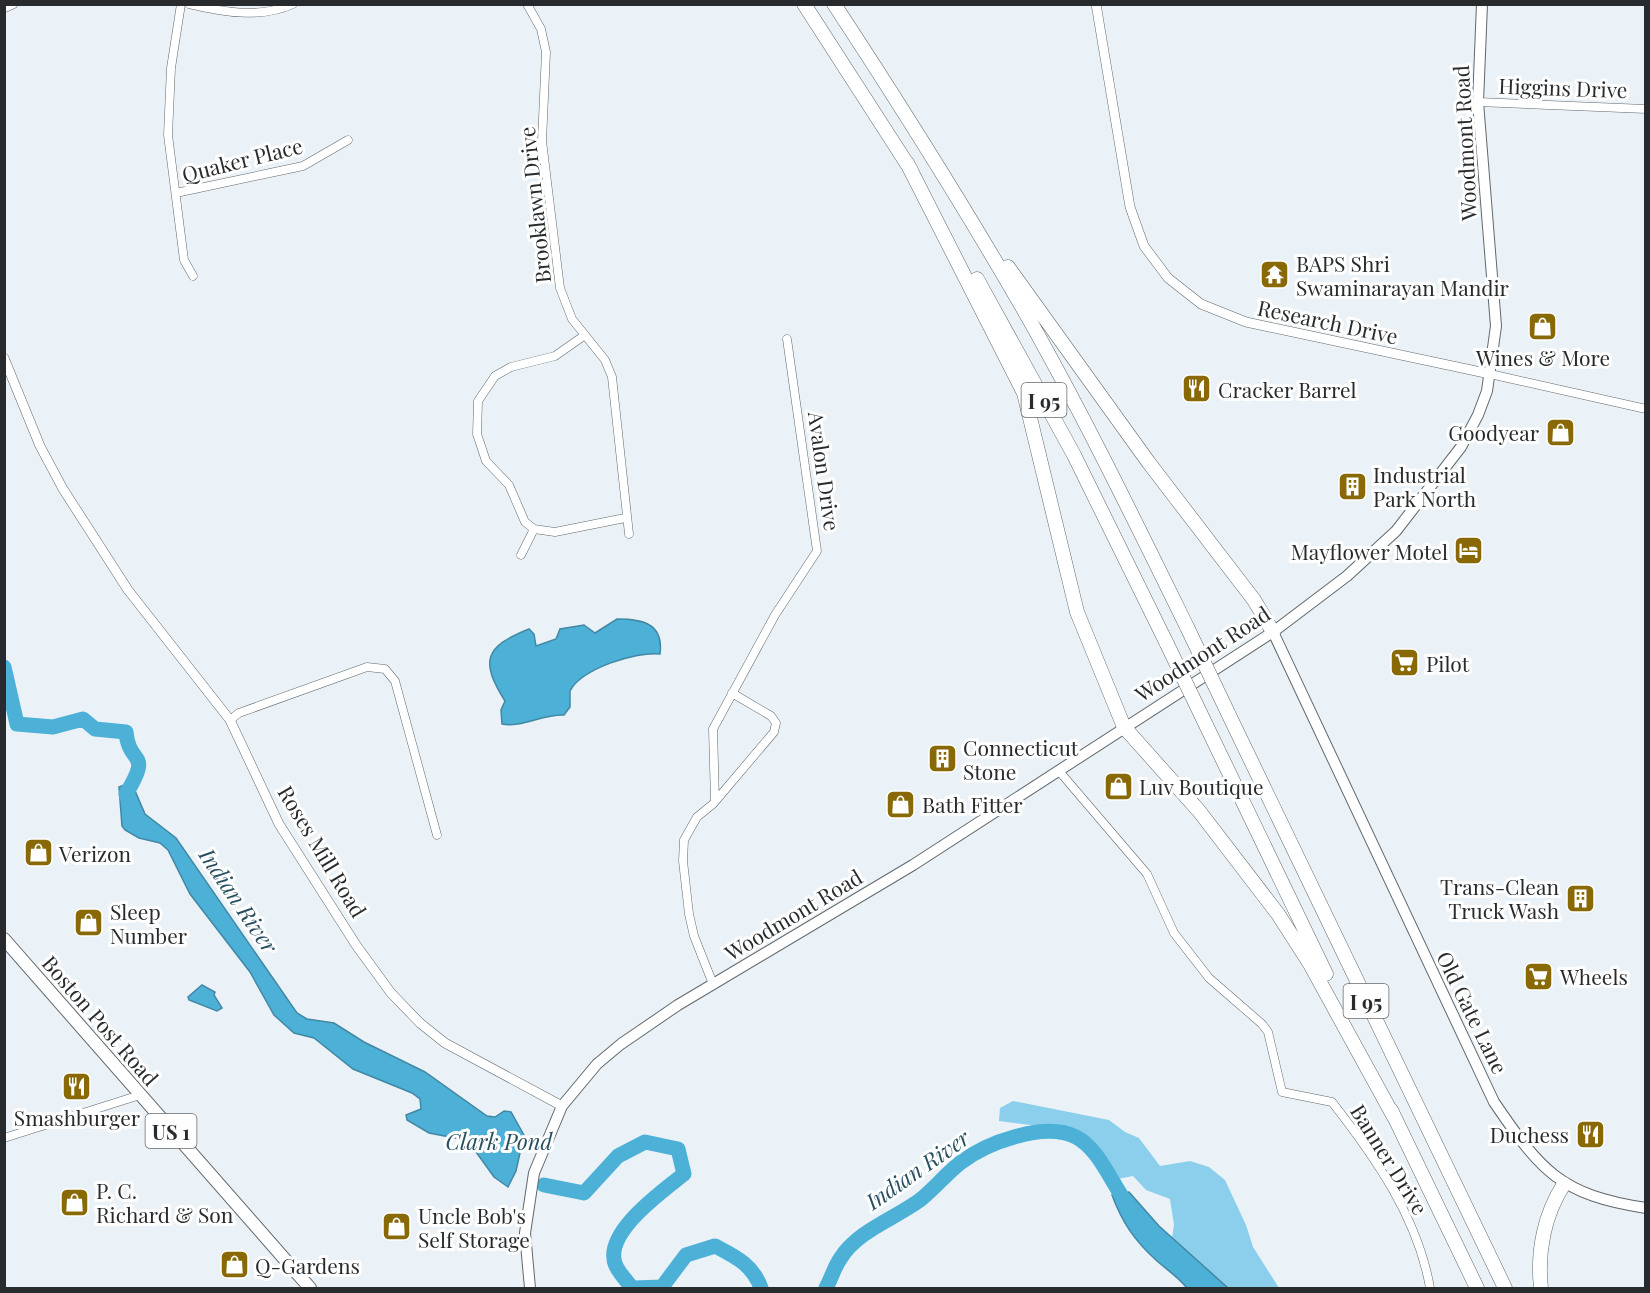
<svg xmlns="http://www.w3.org/2000/svg" width="1650" height="1293" font-family="'Playfair Display',serif">
  <style>
    .green { fill: #8bcfec }
    .water { fill: #4db0d7; stroke: #4288a4; stroke-width: 1.5 }
    .lines { fill: none; stroke-linecap: round; stroke-linejoin: round }
    .river { stroke: #4db0d7; stroke-width: 15 }
    .minor-casing { stroke: #61686c; stroke-width: 9 }
    .tertiary-casing { stroke: #61686c; stroke-width: 10 }
    .secondary-casing { stroke: #61686c; stroke-width: 12 }
    .primary-casing { stroke: #61686c; stroke-width: 14 }
    .motorway-casing { stroke: #61686c; stroke-width: 15 }
    .minor { stroke: #fff; stroke-width: 8 }
    .tertiary { stroke: #fff; stroke-width: 9 }
    .secondary { stroke: #fff; stroke-width: 10 }
    .primary { stroke: #fff; stroke-width: 12 }
    .motorway { stroke: #fff; stroke-width: 14 }
    .motorway-bridge-casing { stroke: #61686c; stroke-width: 15; stroke-linecap: butt }
    .motorway-bridge { stroke: #fff; stroke-width: 14 }
    .labels { text-anchor: middle; dominant-baseline: central; stroke-width: 6; stroke-linejoin: round; paint-order: stroke }
    .shield { fill: #fefefe; stroke: #686a6c; stroke-width: 1.5 }
    .shield-label { font-size: 20px; font-weight: bold; fill: #282b2d }
    .street-label { font-size: 21px; fill: #282b2d; stroke: #fefefe }
    .poi-label { font-size: 21px; fill: #282b2d; stroke: #fefefe; text-anchor: start }
    .water-label { font-size: 22px; font-style: italic; fill: #254f60; stroke: #fefefe }
  </style>
  <rect width="100%" height="100%" fill="#eaf2f7"/>
  <path class="green" d="M1013 1101 1109 1120 1125 1132 1139 1138 1160 1166 1190 1161 1209 1167 1225 1180 1246 1225 1253 1247 1279 1288H1228L1172 1238 1174 1225 1170 1199 1146 1190 1133 1176 1107 1181 1082 1137 1031 1125 999 1121 1000 1108Z"/>
  <path class="water" d="M617 619C642 619 664 623 660 654 636 651 581 669 570 691V707L564 715C543 714 521 728 502 724L501 710 505 701C480 661 484 647 529 629L534 634 536 646 556 639 560 629 584 625 595 633Z
    M129 783 133 786 145 814 176 838 297 1013 307 1019 334 1023 364 1042 425 1072 487 1116 495 1117 504 1111 511 1112 524 1135 516 1171 508 1187 494 1177 471 1145 460 1139 429 1133 407 1120 406 1115 421 1109 420 1099 412 1093 353 1069 314 1038 294 1033 274 1015 250 972 190 894 168 850 160 843 139 838 125 830 122 826 119 787Z
    M202 985 215 992 214 995 222 1008 217 1011 189 1000 188 997Z
    M1129 1192 1159 1226 1228 1288H1187C1177 1276 1167 1270 1156 1260 1134 1240 1122 1222 1112 1195Z"/>
  <g class="lines">
    <path class="river" d="M4 667 17 724 53 727 83 719 95 729 126 732C129 767 153 749 126 794L129 802
      M544 1185 584 1193 618 1156 645 1142 678 1149 684 1174C663 1191 601 1234 616 1266 620 1274 627 1281 632 1288
      M635 1288 662 1287 686 1255 715 1246C736 1257 753 1265 761 1288
      M826 1288C831 1279 834 1268 840 1259 857 1231 894 1219 920 1200 934 1189 946 1174 960 1163 986 1143 1044 1121 1076 1137 1100 1149 1113 1187 1130 1208"/>
    <defs>
      <path id="minor" d="M181 4 171 68 168 135 184 260 193 276
        M189 4C223 12 260 19 293 4
        M527 4 541 29 546 52 542 141 560 288 572 319 605 360 612 377 629 534
        M1478 102 1646 109
        M176 193 303 166 348 140
        M585 335 555 356 511 367 495 376 478 401 477 434 486 461 509 485 525 522 534 529 555 532 625 518
        M1490 374 1646 409
        M521 555 534 529
        M230 720 239 713 367 667 385 669 395 681 437 835
        M1059 771 1147 874 1174 933 1209 978 1262 1024 1268 1032 1282 1092 1332 1102C1375 1157 1418 1218 1430 1288
        M715 801 713 729 775 615 817 551 787 339
        M713 984 694 936 689 914 683 861 684 840 697 817 713 804 774 732 776 723 771 716 732 693
        M4 1138 140 1095"/>
      <path id="tertiary" d="M1096 4 1130 207 1144 246 1168 278 1201 304 1246 322 1490 374
        M4 8 13 4
        M4 358 40 446 63 489 128 590 230 720 279 824 356 945 391 993 420 1023 445 1043 562 1106"/>
      <path id="secondary" d="M1273 632 1494 1102C1541 1171 1560 1195 1646 1208
        M530 1288 525 1233 534 1173 562 1106 597 1064 621 1044 678 1005 913 865 1273 632 1347 576 1396 531 1461 447 1478 415 1487 391 1496 326 1478 102 1482 4"/>
      <path id="primary" d="M4 939 310 1288"/>
      <path id="motorway" d="M804 4 911 170
        M834 4C899 103 962 203 1021 305 1081 410 1134 519 1187 627
        M907 163 1024 393 1077 612 1124 727 1199 811 1278 914 1310 964 1394 1117
        M1008 267 1149 463 1254 600 1273 632
        M977 279 1074 455 1167 644
        M1228 713 1505 1288
        M1206 725 1326 974
        M1391 1110 1477 1288
        M1541 1288C1537 1252 1544 1215 1564 1184"/>
    </defs>
    <use href="#minor" class="minor-casing"/>
    <use href="#tertiary" class="tertiary-casing"/>
    <use href="#secondary" class="secondary-casing"/>
    <use href="#primary" class="primary-casing"/>
    <use href="#motorway" class="motorway-casing"/>
    <use href="#minor" class="minor"/>
    <use href="#tertiary" class="tertiary"/>
    <use href="#secondary" class="secondary"/>
    <use href="#primary" class="primary"/>
    <use href="#motorway" class="motorway"/>
    <defs>
      <path id="motorway-bridge" d="M1187 627 1228 713
        M1167 644 1206 725"/>
    </defs>
    <use href="#motorway-bridge" class="motorway-bridge-casing"/>
    <use href="#motorway-bridge" class="motorway-bridge"/>
  </g>
  <defs>
    <symbol id="temple-square" viewBox="-11 -11 22 22"><rect x="-9" y="-9" width="18" height="18" rx="4" fill="#886906" stroke="#fefefe"/><path d="M0-6L5-2H3V0L6.5 2.5H4V6H1.5V3h-3V6H-4V2.5H-6.5L-3 0V-2H-5Z" fill="#fff"/></symbol>
    <symbol id="shop-square" viewBox="-11 -11 22 22"><rect x="-9" y="-9" width="18" height="18" rx="4" fill="#886906" stroke="#fefefe"/><path d="M-5-2.5h2.3a2.7 3.5 0 0 1 5.4 0H5L5.5 6h-11ZM-1.5-2.5h3a1.5 2.3 0 0 0-3 0Z" fill="#fff"/></symbol>
    <symbol id="restaurant-square" viewBox="-11 -11 22 22"><rect x="-9" y="-9" width="18" height="18" rx="4" fill="#886906" stroke="#fefefe"/><path d="M-5-6h1v4h1v-4h1v4h1v-4h1v5L-1.5 .5V6h-2V.5L-5-1ZM5-6V6H3V1.5H1.5Q1.5-4 5-6Z" fill="#fff"/></symbol>
    <symbol id="building-square" viewBox="-11 -11 22 22"><rect x="-9" y="-9" width="18" height="18" rx="4" fill="#886906" stroke="#fefefe"/><path d="M-4-6H4V6H1V3H-1V6H-4ZM-2.5-4.3h1.7v1.8h-1.7ZM.8-4.3h1.7v1.8H.8ZM-2.5-1h1.7V.8h-1.7ZM.8-1h1.7V.8H.8Z" fill="#fff"/></symbol>
    <symbol id="hotel-square" viewBox="-11 -11 22 22"><rect x="-9" y="-9" width="18" height="18" rx="4" fill="#886906" stroke="#fefefe"/><path d="M-6-4.5h1.5V1H6V5H4.5V3h-9V5H-6ZM-4 0a1.8 1.8 0 1 1 3.6 0ZM.5 0V-2.5h3Q6-2.5 6 0Z" fill="#fff"/></symbol>
    <symbol id="supermarket-square" viewBox="-11 -11 22 22"><rect x="-9" y="-9" width="18" height="18" rx="4" fill="#886906" stroke="#fefefe"/><path d="M-6-5.5h2.5l.6 2H6L4.5 2H-2.5L-4.4-4H-6ZM-1.5 3.2a1.3 1.3 0 1 0 .1 0ZM3 3.2a1.3 1.3 0 1 0 .1 0Z" fill="#fff"/></symbol>
  </defs>
  <g fill-rule="evenodd">
    <use href="#temple-square" x="1258" y="258" width="33" height="33"/>
    <use href="#shop-square" x="1526" y="310" width="33" height="33"/>
    <use href="#restaurant-square" x="1180" y="372" width="33" height="33"/>
    <use href="#shop-square" x="1544" y="416" width="33" height="33"/>
    <use href="#building-square" x="1336" y="470" width="33" height="33"/>
    <use href="#hotel-square" x="1452" y="534" width="33" height="33"/>
    <use href="#supermarket-square" x="1388" y="646" width="33" height="33"/>
    <use href="#building-square" x="926" y="742" width="33" height="33"/>
    <use href="#shop-square" x="1102" y="770" width="33" height="33"/>
    <use href="#shop-square" x="884" y="788" width="33" height="33"/>
    <use href="#shop-square" x="22" y="836" width="33" height="33"/>
    <use href="#building-square" x="1564" y="882" width="33" height="33"/>
    <use href="#shop-square" x="72" y="906" width="33" height="33"/>
    <use href="#supermarket-square" x="1522" y="960" width="33" height="33"/>
    <use href="#restaurant-square" x="60" y="1070" width="33" height="33"/>
    <use href="#restaurant-square" x="1574" y="1118" width="33" height="33"/>
    <use href="#shop-square" x="58" y="1186" width="33" height="33"/>
    <use href="#shop-square" x="380" y="1210" width="33" height="33"/>
    <use href="#shop-square" x="218" y="1248" width="33" height="33"/>
  </g>
  <g class="labels">
    <g class="shield">
      <rect x="1021.5" y="383" width="45" height="34" rx="4.5"/>
      <rect x="1343.5" y="984" width="45" height="34" rx="4.5"/>
      <rect x="145.5" y="1114" width="51" height="34" rx="4.5"/>
    </g>
    <g class="shield-label">
      <text x="1044" y="400">I 95</text>
      <text x="1366" y="1001">I 95</text>
      <text x="171" y="1131">US 1</text>
    </g>
    <g class="street-label">
      <text transform="translate(1563 87) rotate(2)">Higgins Drive</text>
      <text transform="translate(1464 143) rotate(-93)">Woodmont Road</text>
      <text transform="translate(242 159) rotate(-14)">Quaker Place</text>
      <text transform="translate(534 205) rotate(-96)">Brooklawn Drive</text>
      <text transform="translate(1328 321) rotate(12)">Research Drive</text>
      <text transform="translate(825 471) rotate(82)">Avalon Drive</text>
      <text transform="translate(1202 653) rotate(-33)">Woodmont Road</text>
      <text transform="translate(323 851) rotate(59)">Roses Mill Road</text>
      <text transform="translate(793 914) rotate(-31)">Woodmont Road</text>
      <text transform="translate(1473 1012) rotate(64)">Old Gate Lane</text>
      <text transform="translate(101 1020) rotate(49)">Boston Post Road</text>
      <text transform="translate(1390 1159) rotate(58)">Banner Drive</text>
    </g>
    <g class="poi-label">
      <text x="1296" y="263">BAPS Shri<tspan x="1296" dy="24">Swaminarayan Mandir</tspan></text>
      <text x="1543" y="357" text-anchor="middle">Wines &amp; More</text>
      <text x="1218" y="389">Cracker Barrel</text>
      <text x="1539" y="432" text-anchor="end">Goodyear</text>
      <text x="1373" y="474">Industrial<tspan x="1373" dy="24">Park North</tspan></text>
      <text x="1448" y="551" text-anchor="end">Mayflower Motel</text>
      <text x="1426" y="663">Pilot</text>
      <text x="963" y="747">Connecticut<tspan x="963" dy="24">Stone</tspan></text>
      <text x="1139" y="786">Luv Boutique</text>
      <text x="922" y="804">Bath Fitter</text>
      <text x="59" y="853">Verizon</text>
      <text x="1559" y="886" text-anchor="end">Trans-Clean<tspan x="1559" dy="24">Truck Wash</tspan></text>
      <text x="110" y="911">Sleep<tspan x="110" dy="24">Number</tspan></text>
      <text x="1560" y="976">Wheels</text>
      <text x="77" y="1117" text-anchor="middle">Smashburger</text>
      <text x="1569" y="1134" text-anchor="end">Duchess</text>
      <text x="96" y="1190">P. C.<tspan x="96" dy="24">Richard &amp; Son</tspan></text>
      <text x="418" y="1215">Uncle Bob's<tspan x="418" dy="24">Self Storage</tspan></text>
      <text x="255" y="1265">Q-Gardens</text>
    </g>
    <g class="water-label">
      <text transform="translate(239 900) rotate(56)">Indian River</text>
      <text x="499" y="1141">Clark Pond</text>
      <text transform="translate(917 1169) rotate(-35)">Indian River</text>
    </g>
  </g>
  <rect width="1650" height="1293" fill="none" stroke="#282b2d" stroke-width="12"/>
</svg>
